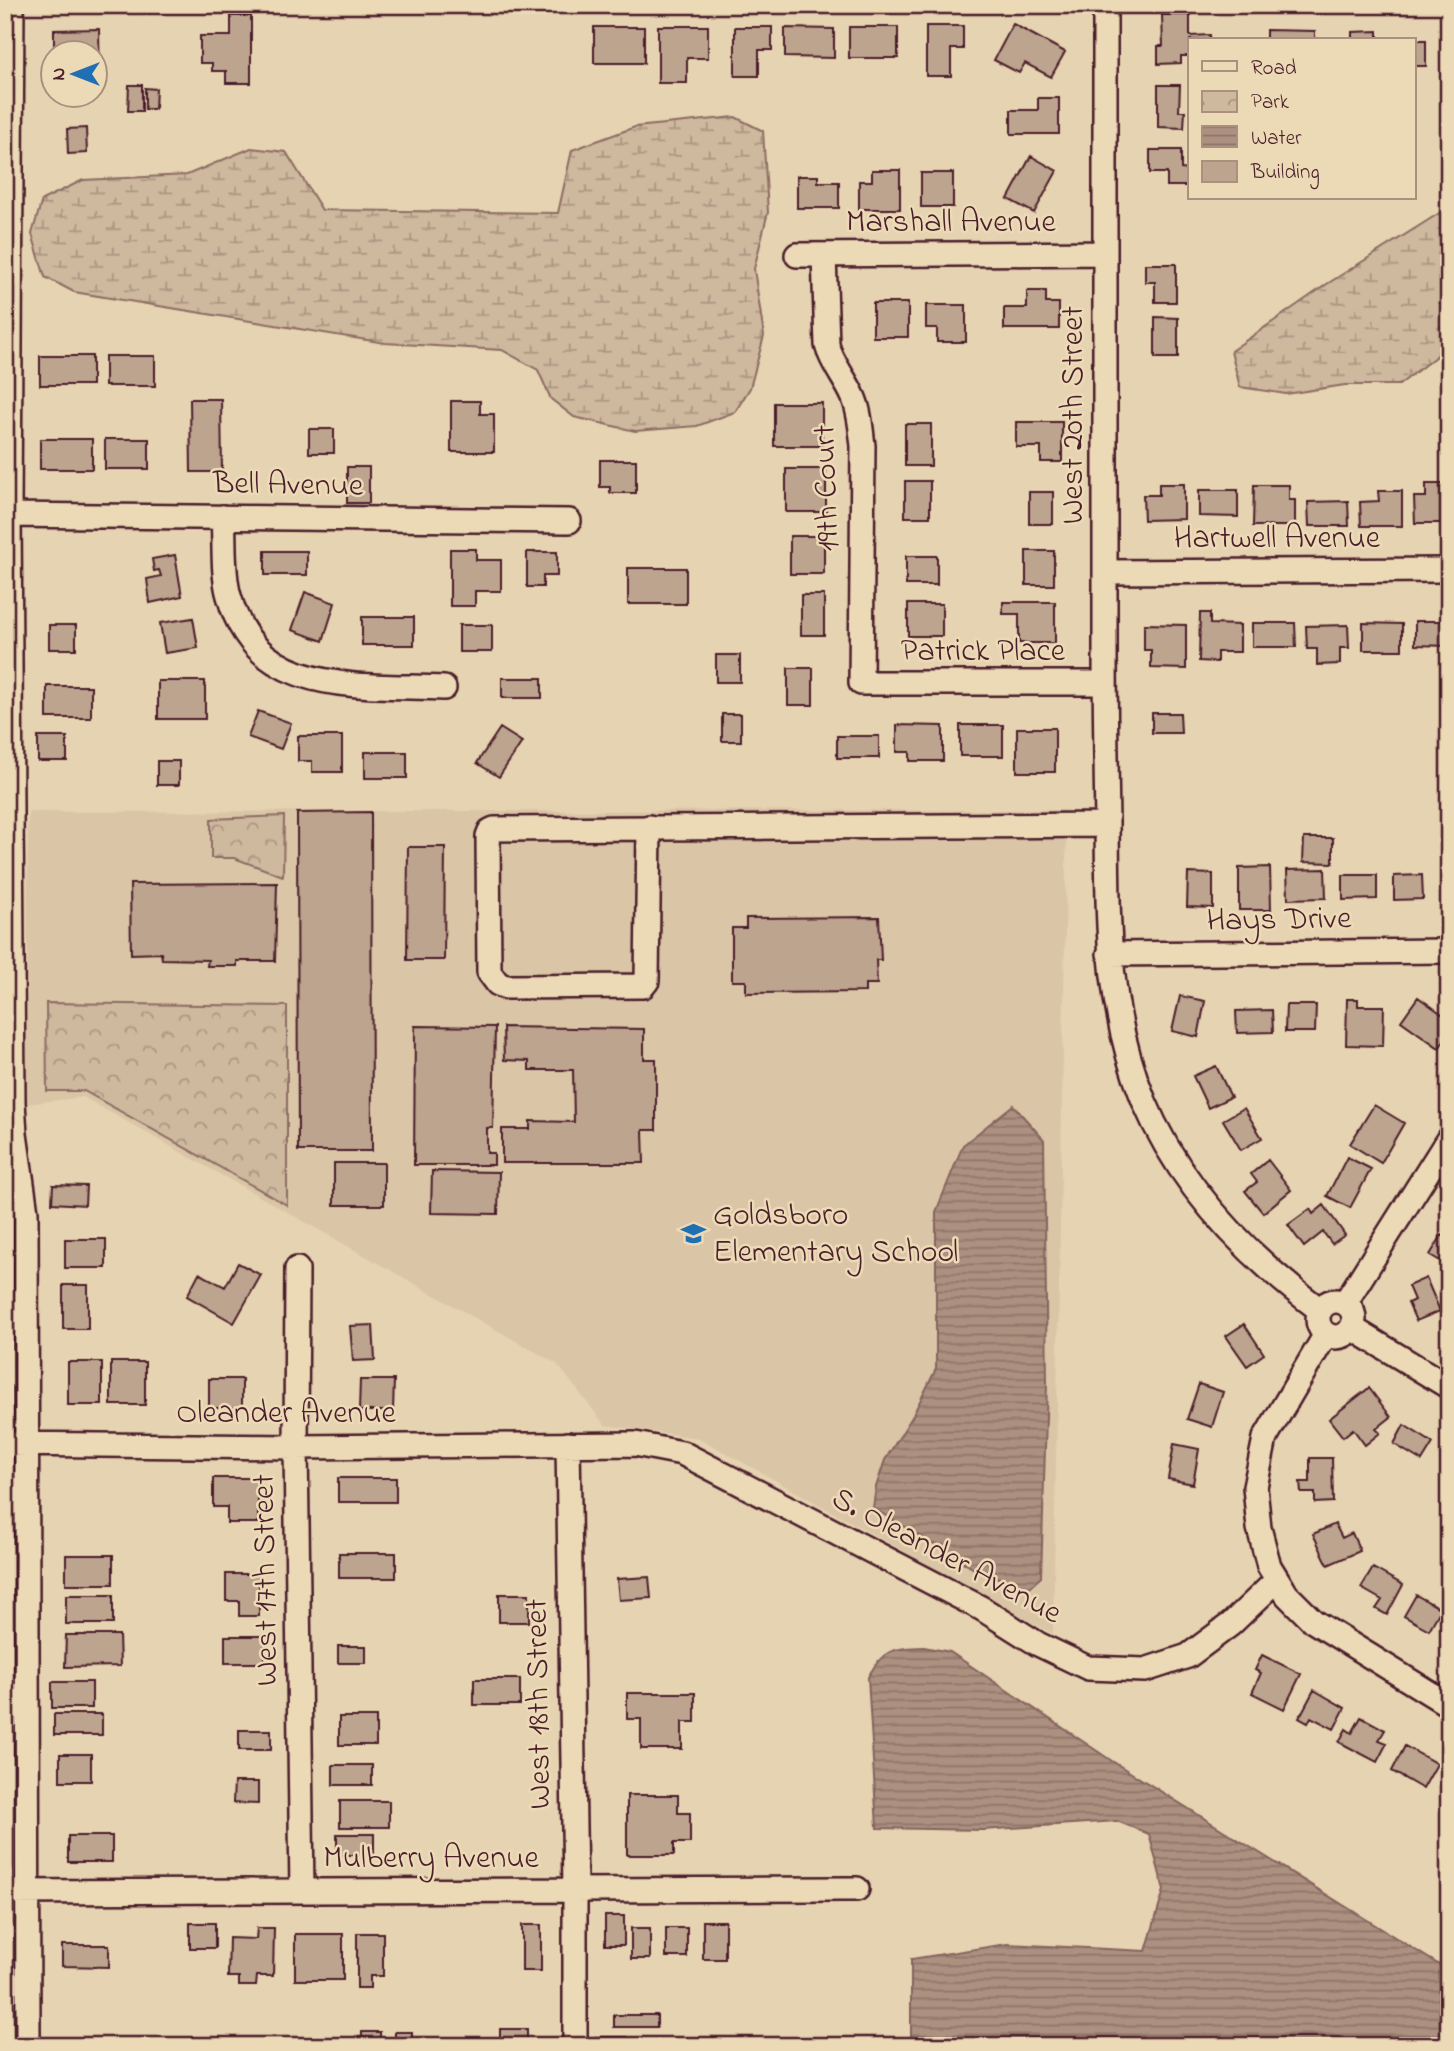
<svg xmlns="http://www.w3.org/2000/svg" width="1454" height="2051" font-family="'Indie Flower',sans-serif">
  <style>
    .built { fill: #dac5a6 }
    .wetland { fill: url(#wetland-marsh); stroke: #8c6c64; stroke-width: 2 }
    .park { fill: url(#park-crowns); stroke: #8c6c64; stroke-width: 2 }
    .water { fill: url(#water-rules); stroke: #85635e; stroke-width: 2 }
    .building { fill: #bda48e; stroke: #4a1f2b; stroke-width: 2 }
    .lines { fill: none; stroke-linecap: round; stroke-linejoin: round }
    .minor-casing { stroke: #4a1f2b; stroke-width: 28 }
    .minor { stroke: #ecdab7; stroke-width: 23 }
    .labels { text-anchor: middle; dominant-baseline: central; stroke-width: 5; stroke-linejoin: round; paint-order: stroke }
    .street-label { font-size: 32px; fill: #4a1f2b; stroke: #ecdab7 }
    .poi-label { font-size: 32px; fill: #4a1f2b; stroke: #ecdab7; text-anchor: start }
  </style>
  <defs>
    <pattern id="wetland-marsh" width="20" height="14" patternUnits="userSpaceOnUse" patternTransform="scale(1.75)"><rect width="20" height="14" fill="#ceb89e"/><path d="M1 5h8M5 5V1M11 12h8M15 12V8" fill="none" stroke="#a99581"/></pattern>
    <pattern id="park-crowns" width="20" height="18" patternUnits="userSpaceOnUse" patternTransform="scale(1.75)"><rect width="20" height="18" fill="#ceb89e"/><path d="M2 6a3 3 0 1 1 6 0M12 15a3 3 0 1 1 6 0" fill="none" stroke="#a99581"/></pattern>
    <pattern id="water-rules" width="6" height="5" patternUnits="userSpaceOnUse" patternTransform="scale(1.75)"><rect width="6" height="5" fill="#ac9080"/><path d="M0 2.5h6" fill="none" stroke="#8e7569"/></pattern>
  </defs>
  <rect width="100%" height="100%" fill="#e6d3b1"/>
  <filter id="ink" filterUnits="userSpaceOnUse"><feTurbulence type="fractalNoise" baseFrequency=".0143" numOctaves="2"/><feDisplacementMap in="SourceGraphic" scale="14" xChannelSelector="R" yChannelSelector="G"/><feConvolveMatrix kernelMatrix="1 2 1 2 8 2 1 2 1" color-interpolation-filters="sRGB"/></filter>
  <g filter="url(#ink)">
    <path class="built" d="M1067 810 1053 1634 699 1438 605 1425 557 1364 83 1097 27 1104 28 812Z"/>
    <path class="wetland" d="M735 117 763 131 768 212 754 269 764 336 750 388 735 412 697 426 635 431 574 417 551 399 538 370 502 350 385 343 74 292 45 277 32 234 42 200 83 180 187 175 251 148 286 152 322 210 558 213 572 150 635 127Z
      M1449 207V346L1399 385H1345L1286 394 1240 387 1231 351 1327 284Z"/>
    <path class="park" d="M284 816 283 876 234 858H211V819Z
      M46 1003 287 1006V1205L84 1091H47Z"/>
    <path class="water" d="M1013 1105 1044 1140 1047 1384 1041 1577 1030 1587 981 1573 873 1508 876 1487 885 1460 912 1417 936 1369V1212L963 1145Z
      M924 1647 950 1652 1112 1761 1449 1971V2046H911V1959L1007 1944 1146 1951 1164 1890 1149 1834 1117 1821 982 1830 877 1828 868 1677C883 1649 893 1648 924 1647Z"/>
    <path class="building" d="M1162 15H1190V36L1210 35V40H1190V56H1181V63L1158 64V46H1163Z
      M231 16H251V83H226V71H212V63H200V36H231Z
      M1013 24 1065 52 1051 77 1025 63 1019 73 994 60Z
      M658 26H708V58H687V83H658Z
      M926 26H963V49H951V76H926Z
      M594 27H644V63H594Z
      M735 27H772V50H759V76H735Z
      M849 27H898V58H849Z
      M785 28 834 29V58L785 57Z
      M99 29 100 83H94V52H54V30Z
      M1266 30 1315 31V40H1266Z
      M1378 31V40H1352V32Z
      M1414 40H1426V66H1414Z
      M129 85H142V111H128Z
      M1158 85H1180L1179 111H1185L1184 128 1158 127Z
      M145 88 156 89 155 109H145Z
      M1038 98H1059V134H1011V110H1038Z
      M86 128 87 153 68 154 67 129Z
      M1150 150H1181V169L1190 170V186H1167V173H1150Z
      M1031 156 1057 171 1034 213 1008 199Z
      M872 170H900V209H859V181H872Z
      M921 173H953V207H921Z
      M797 176H818V182H839V208H797Z
      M1145 264H1176V302H1155V282H1145Z
      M1027 291H1046V303H1059V329H1004V308H1027Z
      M873 303H908V337H873Z
      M926 305H966V342H937V328H926Z
      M1155 317 1178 318V358H1155Z
      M40 356H92V385H40Z
      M105 356H155V386H105Z
      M190 399H221L222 472H191Z
      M451 401H480V414H494V452H451Z
      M774 403H822V446H774Z
      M1016 422H1062V462H1041V447H1016Z
      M905 424H931V466H905Z
      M309 429H334V453H309Z
      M40 439H92V469H40Z
      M105 439H149V469H105Z
      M600 460H636V493H610V487H600Z
      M347 467H369V503H347Z
      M786 469H826V512H786Z
      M905 481H930V517H905Z
      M1159 484H1184V519L1144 520 1143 495H1159Z
      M1426 484H1446V498H1449V523H1415L1414 497H1426Z
      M1254 485H1289V500H1295V526H1253Z
      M1199 490H1238V517L1199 516Z
      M1378 491H1402V526H1361L1360 502 1379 501Z
      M1029 492H1053V524H1029Z
      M1348 501 1349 526H1309L1308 502Z
      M790 536H824V574H790Z
      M450 549H476V560H501V591H475V606H450Z
      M265 551H307V575H265Z
      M1026 551H1054V585H1026Z
      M527 552H557V576H543V587H527Z
      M175 555 182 596 150 603 147 579 161 576 159 570 154 571 152 559Z
      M906 556H937V585H906Z
      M628 568H686V604H628Z
      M305 592 335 603 323 641 292 630Z
      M801 595H824V635H801Z
      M1003 602H1055V643H1019V614H1003Z
      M908 604H942V636H908Z
      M1200 613H1210V624L1240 625V652H1217V662L1199 661Z
      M362 617H414V645H362Z
      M193 618 198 648 165 653 160 623Z
      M1415 621H1449V646L1415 645Z
      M1252 623H1295L1296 647H1252Z
      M1363 623 1402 624V650H1363Z
      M1144 624 1186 625V669L1151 668V650H1144Z
      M49 625H76V649H49Z
      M459 625H492V652H459Z
      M1348 625 1349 648H1340V664L1317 665V649H1307L1306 626Z
      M716 655H740V682H716Z
      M788 668H813V705H788Z
      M502 678H542V698H502Z
      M158 681H205V719H158Z
      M47 686H91V718H47Z
      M258 711 291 723 281 749 248 737Z
      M1152 713H1180L1181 733H1152Z
      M722 714H741V741H722Z
      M897 725 943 726V761H910V752H897Z
      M960 725H1003V756H960Z
      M500 728 522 742 499 777 477 763Z
      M1017 728H1055V772H1017Z
      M298 736H342V772H312V761H298Z
      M837 736H879V758H837Z
      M38 737H67V761H38Z
      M365 752H407V778H365Z
      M157 761H179V785H157Z
      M371 812 372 1151H298L297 813Z
      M1304 838H1333V863L1303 862Z
      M408 847H445L444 960H407Z
      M1270 867 1271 910H1239V868Z
      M1325 869 1326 898 1288 899 1287 870Z
      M1188 873 1213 874V908L1187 907Z
      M1343 875H1377V899L1343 900Z
      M1422 875 1423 899 1394 900V876Z
      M277 883 275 961H237V966H207L208 960 162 959 161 953 131 954 130 884Z
      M879 917 881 960H876L877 984H865V992L746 993V981H732V928H746V918Z
      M1180 996 1205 1001 1198 1037 1172 1031Z
      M1418 997 1449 1019V1033L1439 1048 1401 1021Z
      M1347 999H1358V1006H1384L1383 1046 1346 1045Z
      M1286 1005H1316L1315 1032H1285Z
      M1272 1010 1273 1032 1237 1033 1236 1011Z
      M415 1026 495 1027 493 1128H487V1153H494V1165H414Z
      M503 1027 644 1029V1059H656V1130H643L644 1163H502V1129H530V1121L574 1122 573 1070H529V1061L504 1060Z
      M1216 1066 1231 1097 1208 1108 1193 1076Z
      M1374 1105 1404 1123 1381 1163 1350 1144Z
      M1244 1108 1262 1138 1241 1150 1223 1120Z
      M1347 1157 1371 1169 1350 1208 1327 1196Z
      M1268 1160 1291 1190 1263 1213 1245 1191 1257 1182 1251 1174Z
      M334 1163H384V1205H334Z
      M432 1171 499 1172 498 1214 431 1213Z
      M53 1185 86 1186 85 1205 52 1203Z
      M1324 1205 1345 1235 1332 1244 1323 1232 1304 1247 1288 1225 1310 1209 1313 1214Z
      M1442 1235 1449 1239V1266L1430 1255Z
      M65 1239H106V1268H65Z
      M238 1263 261 1275 234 1323 187 1296 199 1273 225 1287Z
      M1426 1278 1440 1311 1416 1321 1408 1303 1414 1300 1408 1286Z
      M63 1285H88V1329H63Z
      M1244 1324 1264 1354 1247 1366 1226 1336Z
      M373 1325 375 1360 353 1361 350 1326Z
      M68 1362H102V1405H68Z
      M111 1362H145V1405H111Z
      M209 1379H242V1408H209Z
      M360 1380H394L393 1411H359Z
      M1199 1384 1223 1392 1212 1427 1187 1419Z
      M1369 1388 1391 1417 1376 1429 1380 1433 1365 1445 1353 1429 1343 1437 1329 1419Z
      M1404 1425 1433 1443 1422 1461 1394 1444Z
      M1174 1444 1199 1449 1193 1484 1168 1479Z
      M1310 1458H1332L1333 1502 1315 1503V1493H1301L1300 1482H1310Z
      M213 1478H258V1523H227V1507H213Z
      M338 1478H396V1502H338Z
      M1335 1524 1342 1538 1352 1533 1360 1551 1328 1565 1313 1534Z
      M339 1553H396V1578H339Z
      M66 1555H113V1584H66Z
      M1373 1568 1403 1585 1387 1615 1376 1609 1382 1600 1361 1588Z
      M226 1574H259V1616H239V1601H226Z
      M649 1577 651 1598 619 1600 617 1579Z
      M499 1594H529V1622H499Z
      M66 1595H113V1624H66Z
      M1416 1595 1441 1609 1429 1630 1404 1616Z
      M66 1635H119L120 1666 65 1667Z
      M225 1636H265V1663H225Z
      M338 1646H366V1663H338Z
      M1262 1655 1301 1674 1284 1709 1252 1693 1261 1673 1255 1670Z
      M474 1679H520V1705H474Z
      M52 1682H92V1708H52Z
      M1314 1690 1345 1708 1334 1729 1311 1717 1308 1723 1299 1718Z
      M627 1693H695V1722H682V1749H641V1719H627Z
      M54 1714H102V1735H54Z
      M339 1717H376V1745H339Z
      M1361 1717 1385 1730 1379 1740 1387 1743 1377 1762 1339 1742 1346 1729 1352 1733Z
      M239 1730H271V1750H239Z
      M1405 1746 1437 1764 1423 1789 1392 1771Z
      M60 1754H91V1781H60Z
      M333 1765H372V1785H333Z
      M234 1782H258V1804L233 1803Z
      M627 1795H678V1813H690V1843H674V1855H627Z
      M340 1801H389V1827H340Z
      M337 1834H374V1855H337Z
      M68 1836H112V1862H68Z
      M605 1916H624V1945H605Z
      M703 1921H725V1959H703Z
      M190 1923H215V1948H190Z
      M522 1925H541V1971H522Z
      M257 1928H274L273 1976H257L256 1986H239V1977H228L229 1938 256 1939Z
      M631 1928H650V1959H631Z
      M666 1928H687V1957H666Z
      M357 1933H383V1976H370V1988H357Z
      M295 1934H343V1980H295Z
      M62 1945H109V1967L62 1966Z
      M614 2015H657V2027H614Z
      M500 2029H527V2045L534 2046H500Z
      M362 2032H380V2046H362Z
      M395 2032H412V2046H395Z
      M595 2037H627V2046H595Z"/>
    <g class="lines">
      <defs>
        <path id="minor" d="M12 5 9 515 13 1102 15 1134 26 1212 28 2046
          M1105 5C1105 217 1105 430 1105 642 1105 702 1106 762 1107 822 1108 919 1106 1009 1144 1101 1180 1187 1246 1255 1320 1310
          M797 255 1105 253
          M824 255 827 345C832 364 845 378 853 396 860 411 861 430 863 446L861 683H1105
          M5 515 569 521
          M223 517C225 542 222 572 229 596 256 698 361 684 444 688
          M1105 572 1449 570
          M649 827 647 981 643 986 506 987 498 984 489 972 488 836 490 831 494 829 1107 825
          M1109 954 1449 951
          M297 1269 296 1447 302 1891
          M1318 1319a18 18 0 1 1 36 0a18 18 0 1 1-36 0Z
          M1345 1303 1449 1138
          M1352 1328 1449 1387
          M1326 1334 1265 1438 1255 1487 1259 1528 1269 1566 1287 1595 1313 1621 1449 1705
          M5 1444 296 1447 635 1444 682 1453 981 1608 1038 1644 1088 1668 1145 1670 1188 1656 1231 1624 1277 1580
          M568 1444 575 1890V2046
          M5 1892 857 1889"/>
      </defs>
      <use href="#minor" class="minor-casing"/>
      <use href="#minor" class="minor"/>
    </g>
  </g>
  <defs>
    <symbol id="school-bare" viewBox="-9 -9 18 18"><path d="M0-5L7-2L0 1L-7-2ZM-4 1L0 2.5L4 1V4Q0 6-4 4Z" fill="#1f6fb2" stroke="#ecdab7" stroke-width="2.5" paint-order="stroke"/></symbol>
  </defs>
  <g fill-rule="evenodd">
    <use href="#school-bare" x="676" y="1216" width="35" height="35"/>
  </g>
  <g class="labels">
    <g class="street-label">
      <text x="951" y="223">Marshall Avenue</text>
      <text transform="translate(1074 415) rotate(-90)">West 20th Street</text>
      <text transform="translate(288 486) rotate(1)">Bell Avenue</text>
      <text transform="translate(828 488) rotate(-92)">19th Court</text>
      <text x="1277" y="539">Hartwell Avenue</text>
      <text x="983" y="652">Patrick Place</text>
      <text transform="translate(1279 921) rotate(-1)">Hays Drive</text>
      <text x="286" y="1414">Oleander Avenue</text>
      <text transform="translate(946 1557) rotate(28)">S. Oleander Avenue</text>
      <text transform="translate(267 1580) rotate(-91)">West 17th Street</text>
      <text transform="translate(540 1704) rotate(-91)">West 18th Street</text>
      <text x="431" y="1859">Mulberry Avenue</text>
    </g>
    <g class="poi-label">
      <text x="713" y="1216">Goldsboro<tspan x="713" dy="37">Elementary School</tspan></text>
    </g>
  </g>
  <rect width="1454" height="2051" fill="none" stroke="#ecdab7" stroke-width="28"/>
  <rect x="14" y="14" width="1426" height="2023" fill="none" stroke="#4a1f2b" stroke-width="2.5" filter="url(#ink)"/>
  <rect x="1188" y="38" width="228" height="161" fill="#ecdab7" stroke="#ab8f7f" stroke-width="2"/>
  <rect x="1202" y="61" width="35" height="10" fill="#ecdab7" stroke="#ab8f7f" stroke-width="2"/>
  <text x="1251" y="74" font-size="21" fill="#4a1f2b">Road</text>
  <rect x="1202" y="91" width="35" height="21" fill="url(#park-crowns)" stroke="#ab8f7f" stroke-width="2"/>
  <text x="1251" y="108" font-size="21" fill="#4a1f2b">Park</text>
  <rect x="1202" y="126" width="35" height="21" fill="url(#water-rules)" stroke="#ab8f7f" stroke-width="2"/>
  <text x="1251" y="144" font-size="21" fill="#4a1f2b">Water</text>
  <rect x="1202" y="161" width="35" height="21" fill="#bda48e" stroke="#ab8f7f" stroke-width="2"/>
  <text x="1251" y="178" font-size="21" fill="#4a1f2b">Building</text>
  <g transform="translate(74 74) rotate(270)"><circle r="33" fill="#ecdab7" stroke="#ab8f7f" stroke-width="2"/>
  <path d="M0-5L12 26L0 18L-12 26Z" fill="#1f6fb2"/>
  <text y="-10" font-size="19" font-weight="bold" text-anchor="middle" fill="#4a1f2b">N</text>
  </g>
</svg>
